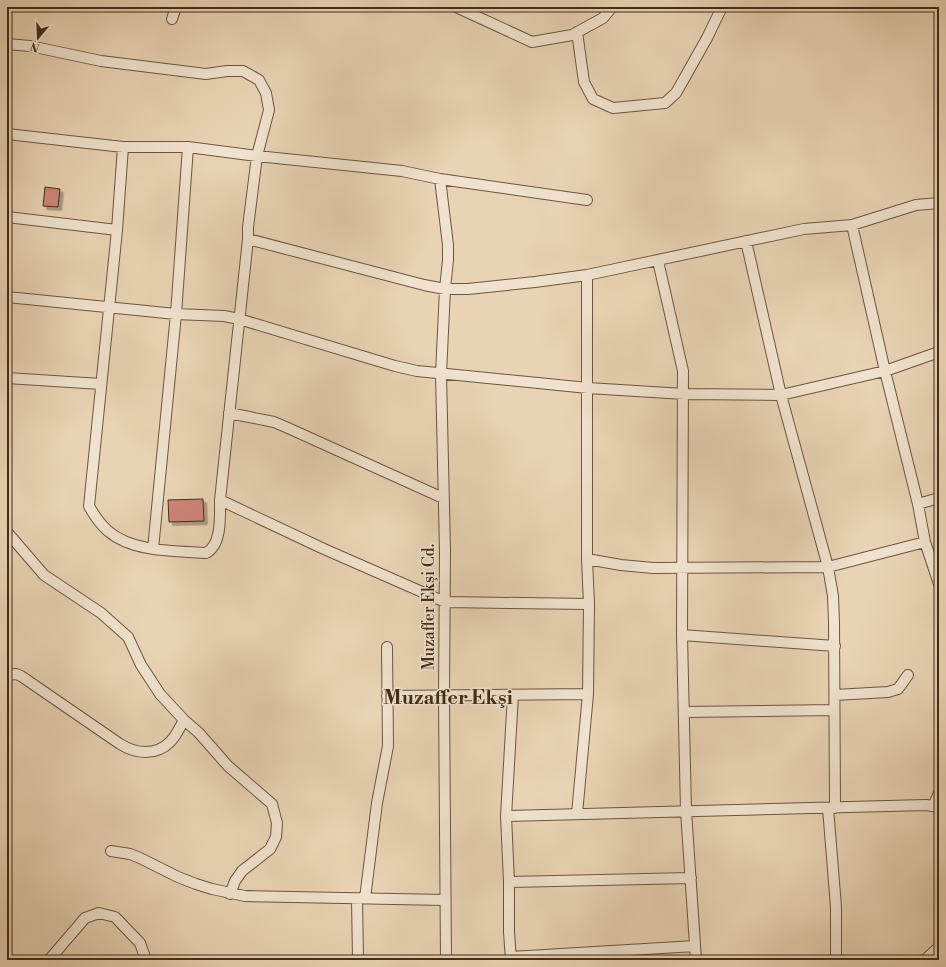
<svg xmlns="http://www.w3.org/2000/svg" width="946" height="967" font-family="'Libre Bodoni',serif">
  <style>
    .building { fill: #ce857a; stroke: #412d19; filter: url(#shadow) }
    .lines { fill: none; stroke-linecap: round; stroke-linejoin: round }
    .minor-casing { stroke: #6b5640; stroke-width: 12 }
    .minor { stroke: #f0e2ce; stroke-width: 10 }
    .labels { text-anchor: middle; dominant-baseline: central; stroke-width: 3; stroke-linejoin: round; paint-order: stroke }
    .street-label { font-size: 16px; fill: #412d19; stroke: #f0e2ce }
    .district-label { font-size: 20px; font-weight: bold; fill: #412d19; stroke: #f0e2ce }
  </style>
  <defs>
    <filter id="shadow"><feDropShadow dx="3.5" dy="3.5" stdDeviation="0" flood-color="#0004"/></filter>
  </defs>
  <rect width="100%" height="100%" fill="#e8d3b4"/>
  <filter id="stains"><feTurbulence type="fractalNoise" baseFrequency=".005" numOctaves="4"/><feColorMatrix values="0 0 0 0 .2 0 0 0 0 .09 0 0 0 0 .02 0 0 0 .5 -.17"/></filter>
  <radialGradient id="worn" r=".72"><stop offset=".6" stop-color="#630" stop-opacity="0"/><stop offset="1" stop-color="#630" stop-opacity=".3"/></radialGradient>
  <path class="building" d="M45 187 60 189 58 207 43 206Z
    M203 499 204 521 169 522 168 500Z"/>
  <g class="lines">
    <defs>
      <path id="minor" d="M456 7 532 42 572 35 603 18 612 7
        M172 19 176 7
        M577 32 584 82 593 99 613 108 665 103 676 93 707 38 722 7
        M7 44 30 46 101 61 206 74 227 71H243L259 80 266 93 269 110 257 156 248 227V239L220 500C220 516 222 545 206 553 174 551 132 552 108 531 100 524 94 515 89 506L117 230 123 147
        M7 134 123 147H188L257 156 402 171 440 179 587 200
        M440 179 448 245V260L445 289 441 374 445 551 444 696 446 960
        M7 217 117 230
        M852 225 885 371 918 504 925 542 939 584
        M248 239 424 285 445 289H468L535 282 587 275 804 229 852 225 916 205 939 203
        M746 241 781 395 828 567 833 596 834 622 835 808
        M658 261 683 371 682 635 686 811 696 960
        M7 297 176 314 224 316 239 319 395 366 417 371 588 388 684 394 781 395 885 371 939 352
        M7 378 101 384
        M229 413 274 422 288 428 443 498
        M220 500 324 549 445 602 589 604
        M918 504 939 498
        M7 532 44 575 101 613 128 637 141 665 160 694 184 720 199 733 228 766 272 804 277 823 276 837 270 849 242 871 235 881 230 894
        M153 549 176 314 188 147
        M587 559 621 565 653 568 828 567 925 542
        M682 635 835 646
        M7 675 16 674 21 676 120 744C136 754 156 756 170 742 176 736 180 727 184 720
        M835 695 888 692 898 689 908 675
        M387 696 588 694
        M684 712 834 710
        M933 806 939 793
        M828 808 836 907V960
        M577 814 588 694 589 604 587 559V275
        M506 816 926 805 939 807
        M111 851 130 854 140 858 178 877 196 884 212 889 245 896 445 900
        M509 882 691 878
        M365 898 377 803 388 746 387 647
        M357 899 358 960
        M511 957 695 946
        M49 960 85 918 99 913 115 917 140 943 146 960
        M511 960 509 932V882L506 816 513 695
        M925 960 939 947"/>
    </defs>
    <use href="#minor" class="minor-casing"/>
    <use href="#minor" class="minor"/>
  </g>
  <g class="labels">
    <g class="street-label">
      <text transform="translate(429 607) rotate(-90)">Muzaffer Ekşi Cd.</text>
    </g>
    <g class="district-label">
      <text x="448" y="698">Muzaffer Ekşi</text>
    </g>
  </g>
  <rect width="946" height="967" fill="none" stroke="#e8d3b4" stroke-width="24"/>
  <rect x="8" y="8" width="930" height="951" fill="none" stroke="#412d19" stroke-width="2"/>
  <rect x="12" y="12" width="922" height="943" fill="none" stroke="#412d19"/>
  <g transform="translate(38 38) rotate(199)" stroke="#f0e2ce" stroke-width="3" paint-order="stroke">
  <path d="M0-3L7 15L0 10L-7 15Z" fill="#412d19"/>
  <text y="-6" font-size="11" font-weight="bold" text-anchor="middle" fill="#412d19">N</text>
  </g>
  <rect width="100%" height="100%" filter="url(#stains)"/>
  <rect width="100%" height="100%" fill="url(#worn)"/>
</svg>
